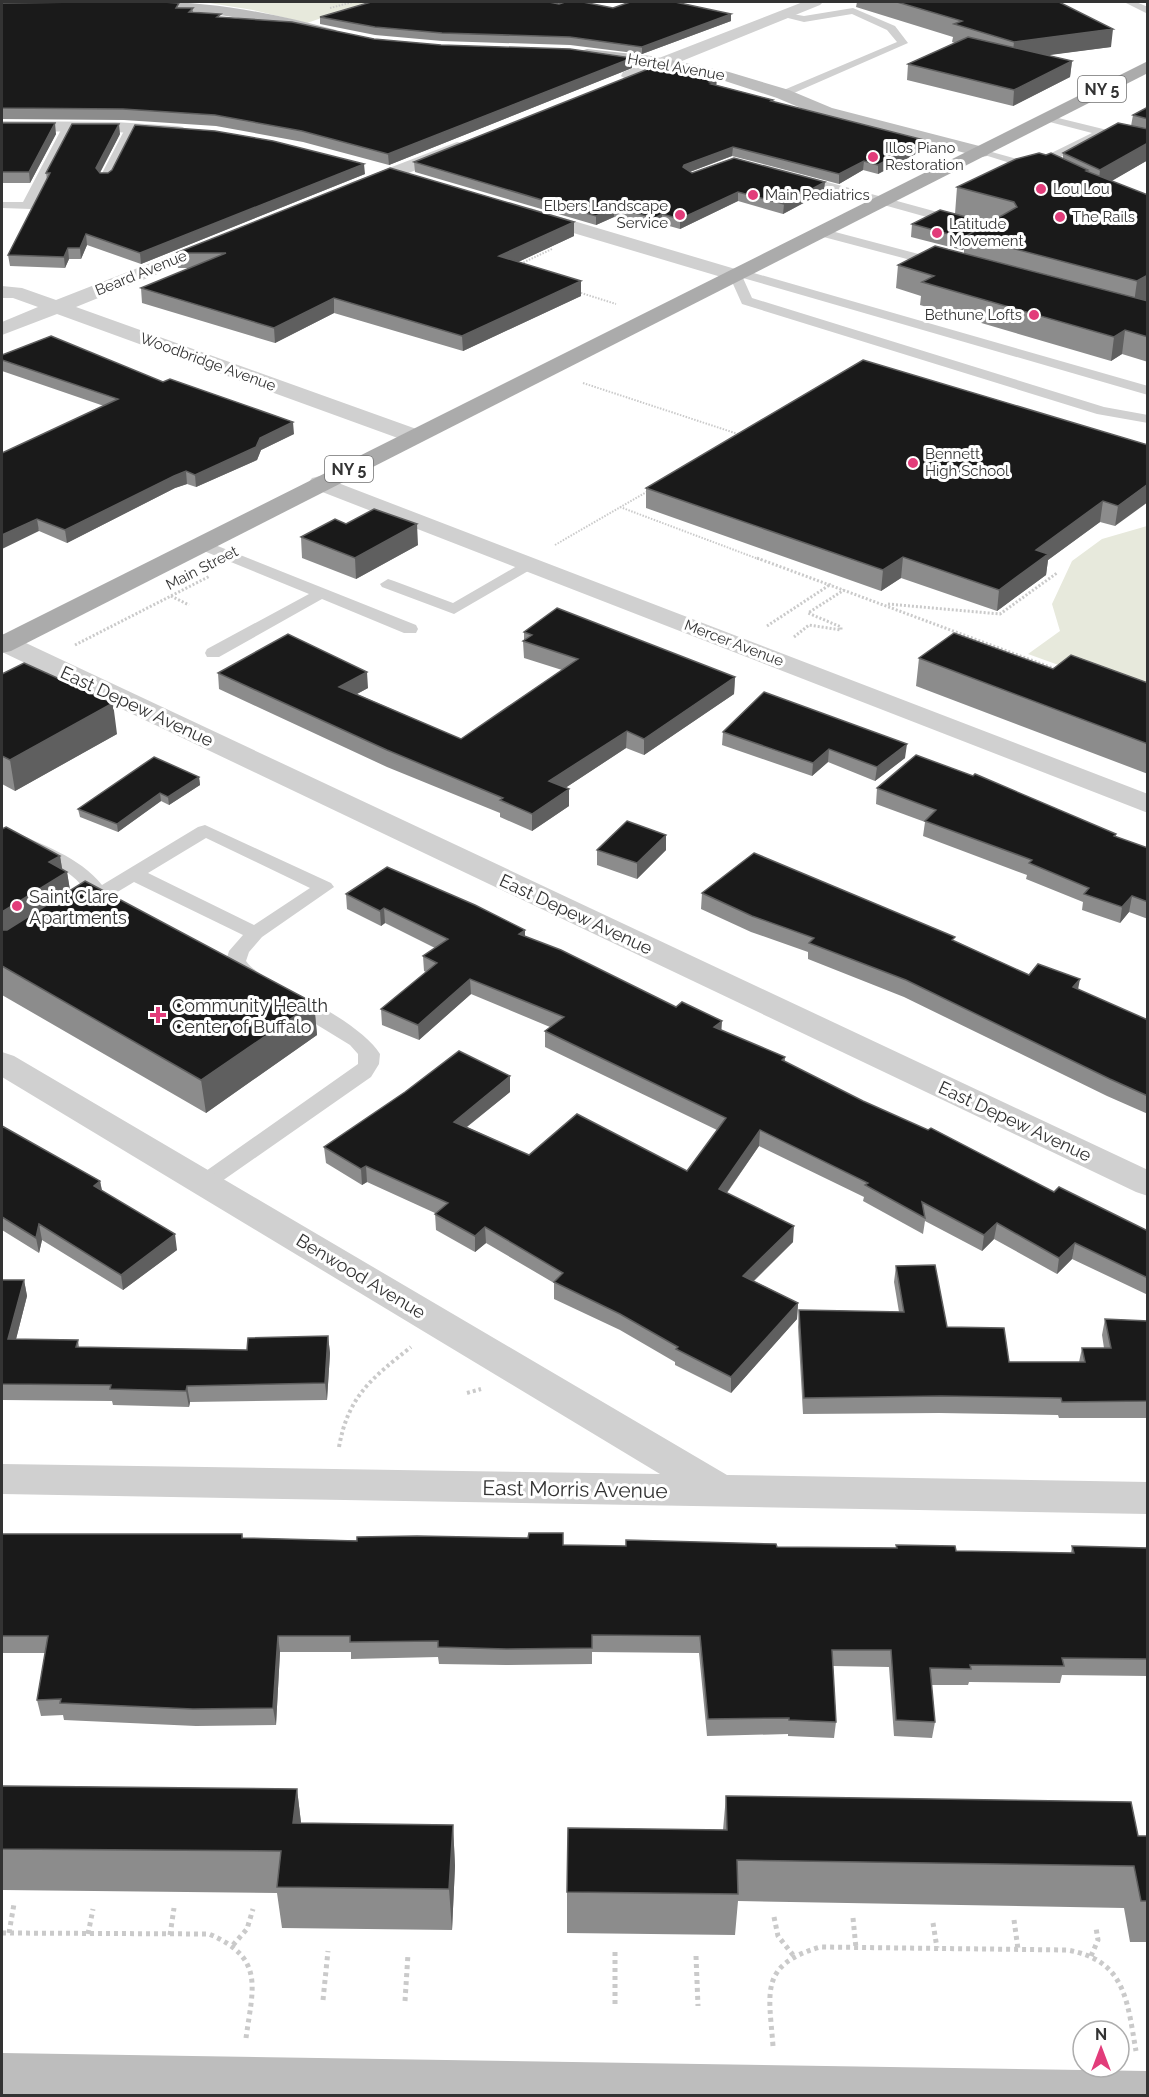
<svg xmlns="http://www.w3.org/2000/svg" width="1149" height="2097" font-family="Raleway,sans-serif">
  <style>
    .green { fill: #e7e9dc }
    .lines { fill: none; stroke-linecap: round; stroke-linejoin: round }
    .path-far3 { stroke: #cacaca; stroke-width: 2; stroke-dasharray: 1.5 1.5; stroke-linecap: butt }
    .path-far2 { stroke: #cacaca; stroke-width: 3; stroke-dasharray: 2 2; stroke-linecap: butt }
    .path-far1 { stroke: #cacaca; stroke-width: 4; stroke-dasharray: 3 3; stroke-linecap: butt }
    .path { stroke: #cacaca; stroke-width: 5; stroke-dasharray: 4 4; stroke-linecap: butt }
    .lane { fill: #d0d0d0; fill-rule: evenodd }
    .street { fill: #d0d0d0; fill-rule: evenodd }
    .secondary { fill: #bdbdbd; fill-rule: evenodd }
    .primary { fill: #ababab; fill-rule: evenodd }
    .wall { fill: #8c8c8c }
    .shaded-wall { fill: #5f5f5f }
    .building { fill: #1a1a1a; stroke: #5f5f5f; stroke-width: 1.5 }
    .poi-dot { fill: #e23c7a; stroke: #fff; stroke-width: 2 }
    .labels { text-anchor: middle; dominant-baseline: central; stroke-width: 6; stroke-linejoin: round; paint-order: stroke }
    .far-street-label { font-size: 15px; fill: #333; stroke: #fff }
    .far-poi-label { font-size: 15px; fill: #333; stroke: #fff; text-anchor: start }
    .shield { fill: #fff; stroke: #707070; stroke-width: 1.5 }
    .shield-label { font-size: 16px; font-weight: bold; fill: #333 }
    .street-label { font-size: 18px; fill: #333; stroke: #fff }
    .poi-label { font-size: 18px; fill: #333; stroke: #fff; text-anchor: start }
    .near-street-label { font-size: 21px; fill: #333; stroke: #fff }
  </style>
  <rect width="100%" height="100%" fill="#fff"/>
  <path class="green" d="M203 2H374L365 3 307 23 253 10Z
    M1147 526V697L1028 654 1060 631 1052 604 1072 561 1102 539Z"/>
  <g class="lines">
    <path class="path-far3" d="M330 8 353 2
      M518 265 552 249
      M578 292 616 304
      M583 383 741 435
      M620 507 761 560
      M555 545 650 490"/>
    <path class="path-far2" d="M757 558 1058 670
      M171 596 189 605
      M888 604 1000 614 1057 573
      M767 626 831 584
      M794 637 809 625 841 630V627L808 613 844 590
      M75 645 210 576"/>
    <path class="path-far1" d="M467 1393 481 1389
      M339 1447C348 1396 372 1378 411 1347"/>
    <path class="path" d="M774 1917 778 1936 793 1955
      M853 1918 856 1948
      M1014 1920 1018 1949
      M933 1923 937 1948
      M2 1933 209 1934C265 1958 253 1987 246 2038
      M9 1933 14 1904
      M88 1934 93 1909
      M170 1935 174 1908
      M233 1945 247 1929 253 1909
      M615 1952V2005
      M696 1956 698 2006
      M1091 1956 1098 1940 1096 1928
      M323 2000 328 1951
      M405 2001 408 1954
      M773 2046C769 1992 759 1965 820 1947L1067 1950C1126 1960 1127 2001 1136 2051"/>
    <path class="lane" d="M1124 2H1136L1148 7V14Z
      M853 8 895 26 908 43 787 96H779V92L897 42 887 30 852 14 804 22 776 15 781 12 804 16Z
      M1046 115 1148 140V147L1104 136 1042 166 1048 170 1042 173 975 152 981 149 1031 163 1092 133 1042 120V116Z
      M69 123 75 126 31 209 2 208V202H23L63 126Z
      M131 126 137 129 111 179 109 181H101L99 179 125 129Z
      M798 174 963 219 965 222 959 226 794 180V176Z
      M820 228 945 261 947 264 941 268 816 235V229Z
      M740 269 1148 386V395L743 278 752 298 1104 407 1148 415V423L1097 414 742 304 729 275Z
      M200 539 416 625 418 629 416 633H404L322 599 219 657H207L205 653 207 649 309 594 194 547 192 544 194 541Z
      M529 559 537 564 535 567 454 614 382 587 380 584 388 579 394 581 453 603Z
      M205 825 331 883 334 887 262 937 249 952 246 961C252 970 261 972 266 980L263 984C245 989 235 975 226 961L229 951 243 935 134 882 99 903 92 910H78L75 906 83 897 84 888C65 864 29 853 2 840V828L9 829C41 845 79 856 102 885L198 827ZM206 838 310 888 254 925 148 873Z
      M290 994C315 1000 367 1032 380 1054L379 1064 371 1077 212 1188 204 1191 196 1188 193 1183 196 1178 358 1064V1054L350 1045 283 1004 280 1000 283 996Z"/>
    <path class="street" d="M803 2H823L820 5 635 80 629 81 621 76 623 72Z
      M2 121 115 122 177 126 183 127 186 131 183 135 177 136 115 132 2 131Z
      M457 142 463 143 466 147 463 151 364 191H350L348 187 350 183Z
      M530 208 742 271 745 275 742 279H728L523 218 521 214 523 210Z
      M217 237 224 239 227 243 224 247 76 307 422 431 425 436 422 441 414 443 406 441 57 314 2 335V322L38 307 13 298H2V286L22 288 56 300Z
      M320 476 1148 794V813L312 488 308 483 312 478Z
      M2 634 11 636 1148 1170V1196L1136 1192 2 652Z
      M2 1052 14 1056 727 1475 1148 1482V1514L2 1494V1464L660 1474 2 1077Z"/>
    <path class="secondary" d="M141 2C205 0 274 13 336 30L338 33 330 38C270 23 211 11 149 7Z
      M587 49 651 56 729 72 789 90 832 108 987 148 990 152 987 156 981 157 820 116 777 98 725 81 651 66 581 57 579 54 581 51Z
      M2 2053 1148 2071V2096H2Z"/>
    <path class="primary" d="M1148 61V73L11 651 2 653V635Z"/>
  </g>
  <path class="wall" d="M857 2H1059L1111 47 1047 55 1072 61 1070 77 1013 106 907 80 908 64 955 43 952 42 953 37 856 7Z
    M2 3 193 8V12L221 18 374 39 632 68 389 165 303 142 216 126 124 120 2 119Z
    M559 4 613 8 731 21 642 54 570 45 442 41 375 35 320 24V17Z
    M716 85 773 100V102L924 140 923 150 878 174 863 170 839 184 732 156 690 172 692 173 824 192 783 214 738 201 680 229 662 224 655 228 614 217 596 225 415 172 414 162Z
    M1148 107V160L1111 181 1146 301H1148V362L1122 354 1111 361 920 305 921 296 896 288 898 265 964 253V249L962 250 911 237 912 224 955 214 957 187 1046 155 1063 158V153L1131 126 1133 115Z
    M2 123 56 134 30 183H2Z
    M120 134 100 173 365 174 141 264 87 245 81 259H69L65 268 10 266 8 255 47 180 46 173Z
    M574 236 518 262 581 296 463 351 334 313 275 343 142 303 141 288 190 268H178L176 253Z
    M2 355 163 382 294 434 261 450 257 460 196 487 187 484 175 488 67 543 39 531 10 450 104 406 2 371Z
    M1148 445 1115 526 1100 522 1048 560 1046 575 997 611 901 578 881 591 646 508V488Z
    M346 524 418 545 356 579 302 558 301 537Z
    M524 632 735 677 734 694 644 755 626 748 565 788 569 806 532 831 500 817V813L387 767 219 689 218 673 368 688 357 694 461 739 562 670 524 658 523 641 524 640Z
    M919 658 1053 669 1148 683V774L916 686Z
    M2 674 117 734 15 791 2 784Z
    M723 732 905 758 875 781 828 762 812 776 722 745Z
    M199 777 200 785 169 805 161 801 118 832 80 817 78 809Z
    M877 788 1116 834V837L1148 848V919L1129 912 1120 923 1082 910 1083 902 1026 879 1027 875 923 836 925 822 876 804Z
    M2 829 60 856 62 869 67 872 70 890 314 1003 317 1035 206 1113 2 995Z
    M666 835V850L637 879 597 865V850Z
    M702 893 955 941 1029 975 1078 990 1148 1020V1114L1107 1096 904 997 808 959V952L751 932 701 909Z
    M346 894 525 930V936L721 1030 785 1057V1062L863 1101 1054 1192 1148 1231V1295L1072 1259 1057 1274 994 1239 982 1251 925 1221 923 1234 863 1201 864 1197 759 1146 727 1193 793 1242 754 1281 798 1303 797 1319 731 1393 675 1365V1362L620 1330 554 1299V1283L486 1243 475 1252 436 1230 435 1213 367 1182 362 1185 326 1163 324 1147 510 1092 467 1127 529 1155 687 1171 717 1130 545 1047V1031L550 1027 471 994 419 1040 382 1025 381 1009 426 972 424 971 423 956 435 948 385 923 381 926 347 909Z
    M2 1126 100 1181 102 1190 177 1250 123 1290 42 1240 39 1253 2 1230Z
    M896 1266 947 1327 1009 1362H1079L1082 1348H1104L1102 1335 1105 1319 1148 1321V1418H1059L1058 1415 939 1413 803 1414 798 1327 799 1310 899 1312 894 1282Z
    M2 1280H24L27 1296 16 1339 78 1340 79 1347 247 1350 328 1336 330 1353 327 1400 190 1402 189 1407 113 1405 112 1401 2 1400Z
    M2 1534H242L243 1538 626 1546 896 1548V1545L956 1551 1071 1553 1072 1546 1148 1548V1676L1062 1675 1060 1683 969 1682 968 1685H931L935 1722 932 1738 894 1736 889 1667 833 1666 836 1722 834 1738 788 1736V1734L707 1736 699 1653 592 1652V1664L506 1665 439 1664 438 1657 351 1659V1652H280L276 1725 196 1726 64 1720 63 1715 41 1716 37 1700 45 1653H2Z
    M2 1786 297 1789 301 1823 453 1825 455 1866 452 1930 282 1928 277 1893 2 1890Z
    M726 1796 1138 1836H1148V1942H1130L1124 1908 738 1901 735 1935 567 1933V1892L723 1830Z"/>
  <path class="shaded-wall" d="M731 14V21L642 54V47Z
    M1113 29 1111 47 1012 60 1014 42Z
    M632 58V68L389 165 388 154Z
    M1072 61 1070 77 1013 106 1014 90Z
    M717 79 716 88 710 82Z
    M55 123 56 134 30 183 29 172Z
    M119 124 120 134 97 178 96 168Z
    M924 140 923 150 878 174V165Z
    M1148 143V160L1098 189 1100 170Z
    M733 147 732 156 684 174 683 167 684 165Z
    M864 161 863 170 839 184V174Z
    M364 164 365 174 141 264 140 253Z
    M825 182 824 192 783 214 784 204Z
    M738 192V201L680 229V219Z
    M614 208V217L596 225V216Z
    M662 214V224L655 228V218Z
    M574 222V236L499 271V256Z
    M86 234 87 245 81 259 80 248Z
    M966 237 964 249 962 250 963 238Z
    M68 248 69 259 65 268 64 257Z
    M1148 275V300L1133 310 1137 281Z
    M581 281V296L463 351 462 336Z
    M334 298V313L275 343 274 328Z
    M1125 330 1122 354 1111 361 1114 337Z
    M293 422 294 434 261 450 257 460 196 487 195 475 260 438Z
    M186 471 187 484 175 488 67 543 65 530 174 476Z
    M1148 484V502L1115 526 1118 506Z
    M1103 501 1100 522 1048 560 1046 575 997 611 999 590 1036 550Z
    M37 519 39 531 2 549V535Z
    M417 524 418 545 356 579 355 558Z
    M903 557 901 578 881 591 883 570Z
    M367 672 368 688 340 703 339 687Z
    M735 677 734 694 644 755V739Z
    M113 703 117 734 15 791 10 760Z
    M627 731 626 748 550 798 549 781Z
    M907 744 905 758 875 781 877 767Z
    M829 749 828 762 812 776 813 763Z
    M199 777 200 785 169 805 168 797Z
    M569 789V806L532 831V814Z
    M160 793 161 801 118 832 117 824Z
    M666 835V850L637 879V863Z
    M60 856 63 874 67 872 72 903 2 948V912L49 862Z
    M1132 896 1129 912 1120 923 1122 907Z
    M384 908 385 923 381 926 380 911Z
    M525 930V945L519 934Z
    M470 979 471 994 419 1040 418 1025Z
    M1080 979 1077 995 1073 987Z
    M314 1003 317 1035 206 1113 201 1080Z
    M722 1021 721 1037 714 1027Z
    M510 1076V1092L454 1137V1122Z
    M760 1130 759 1146 718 1205 719 1189Z
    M366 1166 367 1182 362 1185 361 1169Z
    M100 1181 103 1197 94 1186Z
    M997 1223 994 1239 982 1251 984 1235Z
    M39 1224 42 1240 39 1253 36 1238Z
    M794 1226 793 1242 742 1292 743 1276Z
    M485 1227 486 1243 475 1252V1236Z
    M175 1234 177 1250 123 1290 121 1275Z
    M1075 1243 1072 1259 1057 1274 1059 1258Z
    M24 1280 27 1296 12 1355 8 1339Z
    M798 1303 797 1319 731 1393V1377Z
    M328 1336 330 1353 327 1400 325 1383Z
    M187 1386 190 1402 189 1407 186 1391Z
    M278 1636 280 1652 276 1725 273 1708Z
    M297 1789 302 1831 293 1823Z
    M453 1825 455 1866 452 1930 449 1889Z"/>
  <path class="building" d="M83 2H163L179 3 176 8H193L189 12 221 14 217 17 292 22 374 39 441 45 570 49 632 58 388 154 302 131 215 115 123 109 2 108V3Z
    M371 2H549L559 4 565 2H583L613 8 630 2H675L731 14 642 47 570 37 442 33 375 27 320 17Z
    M897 2H1059L1113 29 1014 42 954 24 962 21Z
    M968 37 1072 61 1014 90 908 64Z
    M658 65 717 79 710 82 714 83 711 84 773 100 771 101 924 140 878 165 864 161 839 174 733 147 684 165 683 167 692 173 734 158 825 182 784 204 738 192 680 219 662 214 655 218 614 208 596 216 414 162Z
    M1148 107V119L1133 115Z
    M2 123H55L29 172H2Z
    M1118 123 1148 129V143L1100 170 1063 153Z
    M72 124H119L96 168 100 173H108L112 170 135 125 215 131 273 141 364 164 140 253 86 234 80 248H68L64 257 8 255 50 173H46Z
    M1039 153 1046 155 1051 153 1088 170 1086 171 1148 195V275L1137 281 966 236 1017 207 1014 202 957 187 1016 159Z
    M390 168 574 222 499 256 581 281 462 336 334 298 274 328 141 288 226 253H176Z
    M940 210 989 223 963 238 912 224Z
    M935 246 1148 301V337L1125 330 1114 337 922 282 934 276 898 265Z
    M51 336 163 382 170 379 293 422 260 438 256 447 195 475 186 471 174 476 65 530 37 519 2 535V453L118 399 2 360V355Z
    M863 360 1148 445V484L1118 506 1103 501 1036 550 1048 554 999 590 903 557 883 570 646 488Z
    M374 509 417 524 355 558 301 537 335 519 346 524Z
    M557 608 735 677 644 739 627 731 549 781 569 789 532 814 500 800 503 798 387 750 218 673 288 634 367 672 339 687 461 739 578 659 523 641 532 635 524 632Z
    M954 633 1053 669 1071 655 1148 683V744L919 658Z
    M24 663 113 703 10 760 2 756V674Z
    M764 692 907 744 877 767 829 749 813 763 723 732Z
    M916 755 973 776 975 774 1116 834 1114 836 1148 848V902L1132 896 1122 907 1084 894 1089 888 1029 863 1032 860 925 821 936 810 877 788Z
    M154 757 199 777 168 797 160 793 117 824 78 809Z
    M627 821 666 835 637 863 597 850Z
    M6 827 60 856 49 862 67 872 2 912V829Z
    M754 853 955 937 952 940 1029 975 1038 964 1080 979 1073 987 1148 1020V1096L1110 1079 906 980 809 943 814 938 752 916 702 893Z
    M387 867 475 905 525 930 519 934 561 950 676 1007 682 1002 722 1021 714 1027 785 1057 782 1060 863 1101 928 1130 931 1128 1054 1192 1059 1187 1148 1231V1278L1075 1243 1059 1258 997 1223 984 1235 922 1202 925 1218 865 1185 868 1183 760 1130 719 1189 794 1226 743 1276 798 1303 731 1377 676 1349 678 1347 620 1314 554 1282 563 1273 485 1227 475 1236 435 1214 448 1203 366 1166 361 1169 324 1147 405 1092 459 1051 510 1076 454 1122 529 1155 577 1114 687 1171 726 1118 545 1031 564 1017 470 979 418 1025 381 1009 437 963 423 956 448 939 384 908 380 911 346 894Z
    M85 881 314 1003 201 1080 2 966V930H7Z
    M2 1126 100 1181 94 1186 175 1234 121 1275 39 1224 36 1238 2 1217Z
    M935 1265 947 1327 1004 1328 1009 1362H1085L1082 1348H1111L1105 1319 1148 1321V1401L1062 1402 1061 1398 941 1396 804 1398 799 1310 904 1312 896 1266Z
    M2 1280H24L8 1339 78 1340 76 1347 247 1350 248 1338 328 1336 325 1383 187 1386 186 1391 110 1389 111 1385 2 1384Z
    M529 1533H563V1545L626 1546V1540L776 1544 777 1547 897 1548 896 1545 955 1546 956 1551 1074 1553 1072 1546 1148 1548V1659L1062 1658 1064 1666 970 1665 971 1669 930 1668 935 1722 896 1720 891 1650H832L836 1722 789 1720V1718L708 1719 700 1636 592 1635V1648L506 1649 438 1647V1641L350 1642V1636H278L273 1708 193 1709 60 1703 61 1699 37 1700 48 1636H2V1534H242V1538L357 1541V1537L417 1536 528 1538Z
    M2 1786 297 1789 293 1823 453 1825 449 1889 277 1887 281 1851 2 1849Z
    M726 1796 1131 1802 1138 1836H1148V1901H1141L1134 1866 737 1860 738 1894 567 1892 568 1828 727 1830Z"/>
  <g class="poi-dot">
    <circle cx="873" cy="157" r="6"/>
    <circle cx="1041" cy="189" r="6"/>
    <circle cx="753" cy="195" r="6"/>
    <circle cx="680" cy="215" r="6"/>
    <circle cx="1060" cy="217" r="6"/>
    <circle cx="937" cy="233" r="6"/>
    <circle cx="1034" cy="315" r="6"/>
    <circle cx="913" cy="463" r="6"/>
    <circle cx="17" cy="906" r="6"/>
    <path d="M155 1006h6v6h6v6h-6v6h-6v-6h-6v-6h6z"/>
  </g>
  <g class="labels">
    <g class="far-street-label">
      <text transform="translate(676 67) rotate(10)">Hertel Avenue</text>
      <text transform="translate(141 273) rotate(-22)">Beard Avenue</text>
      <text transform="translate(208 362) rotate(20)">Woodbridge Avenue</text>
      <text transform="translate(202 568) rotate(-27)">Main Street</text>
      <text transform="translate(734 643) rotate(21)">Mercer Avenue</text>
    </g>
    <g class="far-poi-label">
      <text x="885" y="148">Illos Piano<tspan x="885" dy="17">Restoration</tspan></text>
      <text x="1053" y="189">Lou Lou</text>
      <text x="765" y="195">Main Pediatrics</text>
      <text x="668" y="206" text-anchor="end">Elbers Landscape<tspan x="668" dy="17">Service</tspan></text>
      <text x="1072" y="217">The Rails</text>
      <text x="949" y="224">Latitude<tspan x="949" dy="17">Movement</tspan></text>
      <text x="1022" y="315" text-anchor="end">Bethune Lofts</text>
      <text x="925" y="454">Bennett<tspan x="925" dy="17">High School</tspan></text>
    </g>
    <g class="shield">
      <rect x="1078" y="76" width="48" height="26" rx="4.5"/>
      <rect x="325" y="456" width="48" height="26" rx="4.5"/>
    </g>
    <g class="shield-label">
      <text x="1102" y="89">NY 5</text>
      <text x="349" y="469">NY 5</text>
    </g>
    <g class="street-label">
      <text transform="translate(137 706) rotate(25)">East Depew Avenue</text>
      <text transform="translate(576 914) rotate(25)">East Depew Avenue</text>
      <text transform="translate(1015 1121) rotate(25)">East Depew Avenue</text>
      <text transform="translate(361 1276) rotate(31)">Benwood Avenue</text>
    </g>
    <g class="poi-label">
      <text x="29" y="896">Saint Clare<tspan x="29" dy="21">Apartments</tspan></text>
      <text x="172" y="1005">Community Health<tspan x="172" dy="21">Center of Buffalo</tspan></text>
    </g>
    <g class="near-street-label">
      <text transform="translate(575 1489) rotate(1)">East Morris Avenue</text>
    </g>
  </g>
  <rect width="1149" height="2097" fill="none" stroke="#333333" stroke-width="6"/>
  <g transform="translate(1101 2049)"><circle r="28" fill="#ffffff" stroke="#adadad" stroke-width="1.5"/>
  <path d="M0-4.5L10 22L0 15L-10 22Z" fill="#e23c7a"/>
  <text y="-9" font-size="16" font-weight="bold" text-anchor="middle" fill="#333333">N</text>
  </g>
</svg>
